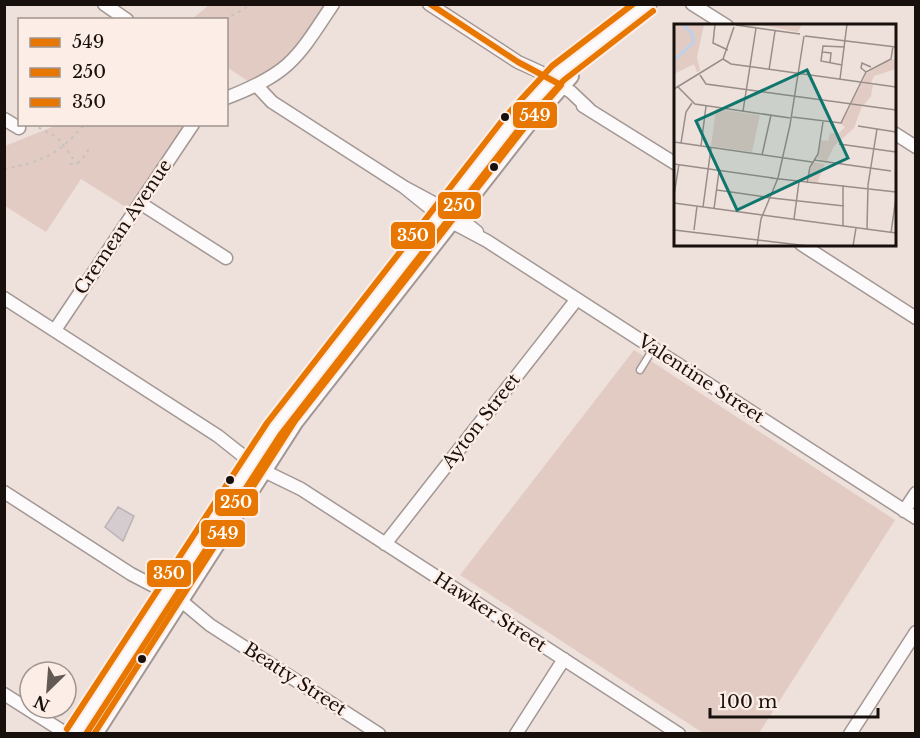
<svg xmlns="http://www.w3.org/2000/svg" width="920" height="738" font-family="'Libre Baskerville',serif">
  <style>
    .green { fill: #e2cbc2 }
    .building { fill: #d4ccce; stroke: #bbb3b5; stroke-width: 1.5 }
    .lines { fill: none; stroke-linecap: round; stroke-linejoin: round }
    .service-casing { stroke: #a29794; stroke-width: 9 }
    .minor-casing { stroke: #a29794; stroke-width: 15 }
    .secondary-casing { stroke: #a29794; stroke-width: 20 }
    .path { stroke: #c7c2c0; stroke-width: 2; stroke-dasharray: 3 4.5; stroke-linecap: butt }
    .service { stroke: #fcfafa; stroke-width: 6 }
    .minor { stroke: #fcfafa; stroke-width: 12 }
    .secondary { stroke: #fcfafa; stroke-width: 16 }
    .bus-1-casing { stroke: #fcede7; stroke-width: 10 }
    .bus-2-casing { stroke: #fcede7; stroke-width: 10 }
    .bus-3-casing { stroke: #fcede7; stroke-width: 10 }
    .bus-1 { stroke: #e87701; stroke-width: 6 }
    .bus-2 { stroke: #e87701; stroke-width: 6 }
    .bus-3 { stroke: #e87701; stroke-width: 6 }
    .bus-dot { fill: #18100c; stroke: #fcede7; stroke-width: 2 }
    .labels { text-anchor: middle; dominant-baseline: central; stroke-width: 5; stroke-linejoin: round; paint-order: stroke }
    .street-label { font-size: 18px; fill: #18100c; stroke: #fcede7 }
    .inset-river { fill: none; stroke: #bed1e8; stroke-width: 3 }
    .inset-road { fill: none; stroke: #988d88; stroke-width: 1.5 }
    .view { fill: #0f766e; fill-opacity: 0.15; stroke: #0f766e; stroke-width: 3 }
    .inset-edge { fill: none; stroke: #18100c; stroke-width: 3 }
    .line-badge { stroke: #fcede7; stroke-width: 2 }
    .badge-label { font-size: 16px; text-anchor: middle; font-weight: bold; fill: #fff }
  </style>
  <rect width="100%" height="100%" fill="#eee0db"/>
  <path class="green" d="M209 5H326C304 38 289 67 249 82L227 67 226 20H191Z
    M57 125H187L129 209 81 179 46 232 5 206V146Z
    M634 350 895 520 759 733H703L460 575Z"/>
  <path class="building" d="M118 507 134 516 123 541 105 527Z"/>
  <g class="lines">
    <defs>
      <path id="service" d="M640 370 653 349"/>
      <path id="minor" d="M104 4 127 20
        M429 4 518 62 540 72 571 92 589 109
        M692 4 727 26
        M257 86 272 102 404 187 456 215 477 232
        M226 98C290 73 296 60 333 4
        M583 106 676 164
        M4 119 19 128
        M894 133 916 147
        M404 187 440 216 487 241 916 518
        M140 203 226 258
        M801 244 916 318
        M4 298 218 436 252 463
        M55 330 193 124
        M262 470 301 489 679 734
        M4 492 131 574 179 599 210 625 379 734
        M904 511 916 493
        M385 544 577 299
        M4 694 67 734
        M516 734 564 659
        M850 734 916 632"/>
      <path id="secondary" d="M75 734 274 429 512 123 558 73 648 4
        M94 734 295 421 525 127 570 76"/>
    </defs>
    <use href="#service" class="service-casing"/>
    <use href="#minor" class="minor-casing"/>
    <use href="#secondary" class="secondary-casing"/>
    <path class="path" d="M225 20 252 4
      M32 124 58 138 77 164
      M70 164 80 162 89 149
      M4 169C43 162 59 154 85 124"/>
    <use href="#service" class="service"/>
    <use href="#minor" class="minor"/>
    <use href="#secondary" class="secondary"/>
    <defs>
      <path id="bus-1" d="M94 734 295 421 525 127 561 85 518 62 430 4"/>
      <path id="bus-2" d="M86 734 281 434 519 129 564 80 653 11"/>
      <path id="bus-3" d="M67 729 267 423 505 117 552 66 633 4"/>
    </defs>
    <use href="#bus-1" class="bus-1-casing"/>
    <use href="#bus-2" class="bus-2-casing"/>
    <use href="#bus-3" class="bus-3-casing"/>
    <use href="#bus-1" class="bus-1"/>
    <use href="#bus-2" class="bus-2"/>
    <use href="#bus-3" class="bus-3"/>
  </g>
  <g class="bus-dot">
    <circle cx="505" cy="117" r="5"/>
    <circle cx="494" cy="167" r="5"/>
    <circle cx="230" cy="480" r="5"/>
    <circle cx="142" cy="659" r="5"/>
  </g>
  <g class="labels">
    <g class="street-label">
      <text transform="translate(123 227) rotate(-56)">Cremean Avenue</text>
      <text transform="translate(701 379) rotate(33)">Valentine Street</text>
      <text transform="translate(481 421) rotate(-52)">Ayton Street</text>
      <text transform="translate(490 612) rotate(33)">Hawker Street</text>
      <text transform="translate(295 679) rotate(33)">Beatty Street</text>
    </g>
  </g>
  <g transform="translate(674 24)">
    <rect width="222" height="222" fill="#eee0db"/>
    <path d="M0 0H39L30 1 23 33 26 47 23 48 20 40 0 50ZM83 0H128L124 8ZM217 35 222 36V45L200 52 197 59 189 58 192 50ZM188 59 199 61 197 72 190 81 178 79ZM178 80 188 82 180 104 160 122 153 137 143 135 147 116 154 117 156 109 164 110 171 103 167 100ZM42 85 86 91 78 128 37 122ZM139 138 151 140 143 159 134 157Z" fill="#e2cbc2"/>
    <path class="inset-river" d="M0 36 19 19V11L9 0"/>
    <path class="inset-road" d="M41 0 39 19 54 26M62 1 126 10M131 12 222 23M148 28 157 29 156 39M49 35 57 40 222 63M168 41 147 37 149 22 171 23M95 46 101 7M192 48 187 44 188 39 197 43M26 51 32 60 222 86M166 55 173 0M3 62 21 80 116 94M0 65 49 35 60 3M69 87 82 4M118 93 167 99 192 48 217 35 219 22M184 102 222 108M0 118 138 138M7 119 12 88 18 79M165 120 222 128M27 122 32 82M88 131 97 91M140 136 217 147M0 140 99 154M97 154 222 168M133 159 136 143 144 130 149 98M169 161V202M43 166 91 173M0 171 5 140M89 173 170 182M0 179 81 190M29 183 37 124M40 185 45 147M81 190 222 209M120 195 125 158M193 205 194 161 203 105M0 206 134 222M20 206 23 182M217 209 222 173M83 222 87 195 104 154 116 101 130 12M179 222 182 204"/>
    <path class="view" d="M133 46 174 134 63 186 22 97Z"/>
    <rect width="222" height="222" class="inset-edge"/>
  </g>
  <g class="line-badge">
    <rect x="512" y="101" width="46" height="28" rx="6" fill="#e87701"/>
    <rect x="437" y="191" width="45" height="29" rx="6" fill="#e87701"/>
    <rect x="390" y="221" width="46" height="29" rx="6" fill="#e87701"/>
    <rect x="214" y="488" width="45" height="29" rx="6" fill="#e87701"/>
    <rect x="200" y="519" width="46" height="29" rx="6" fill="#e87701"/>
    <rect x="146" y="559" width="46" height="29" rx="6" fill="#e87701"/>
  </g>
  <g class="badge-label">
    <text x="535" y="121">549</text>
    <text x="459" y="211">250</text>
    <text x="413" y="241">350</text>
    <text x="236" y="508">250</text>
    <text x="223" y="539">549</text>
    <text x="169" y="579">350</text>
  </g>
  <rect width="920" height="738" fill="none" stroke="#18100c" stroke-width="12"/>
  <rect x="18" y="18" width="210" height="108" fill="#fcede7" stroke="#a1958f" stroke-width="1.5"/>
  <rect x="30" y="38" width="30" height="9" fill="#e87701" stroke="#a1958f" stroke-width="1.5"/>
  <text x="72" y="48" font-size="18" fill="#18100c">549</text>
  <rect x="30" y="68" width="30" height="9" fill="#e87701" stroke="#a1958f" stroke-width="1.5"/>
  <text x="72" y="78" font-size="18" fill="#18100c">250</text>
  <rect x="30" y="98" width="30" height="9" fill="#e87701" stroke="#a1958f" stroke-width="1.5"/>
  <text x="72" y="108" font-size="18" fill="#18100c">350</text>
  <g transform="translate(48 690) rotate(205)"><circle r="28" fill="#fcede7" stroke="#a1958f" stroke-width="1.5"/>
  <path d="M0-4.5L10 22L0 15L-10 22Z" fill="#635954"/>
  <text y="-9" font-size="16" font-weight="bold" text-anchor="middle" fill="#18100c">N</text>
  </g>
  <path d="M710 708v9h168v-9" fill="none" stroke="#18100c" stroke-width="3"/>
  <text x="719" y="708" font-size="18" fill="#18100c" stroke="#fcede7" stroke-width="4.5" paint-order="stroke">100 m</text>
</svg>
